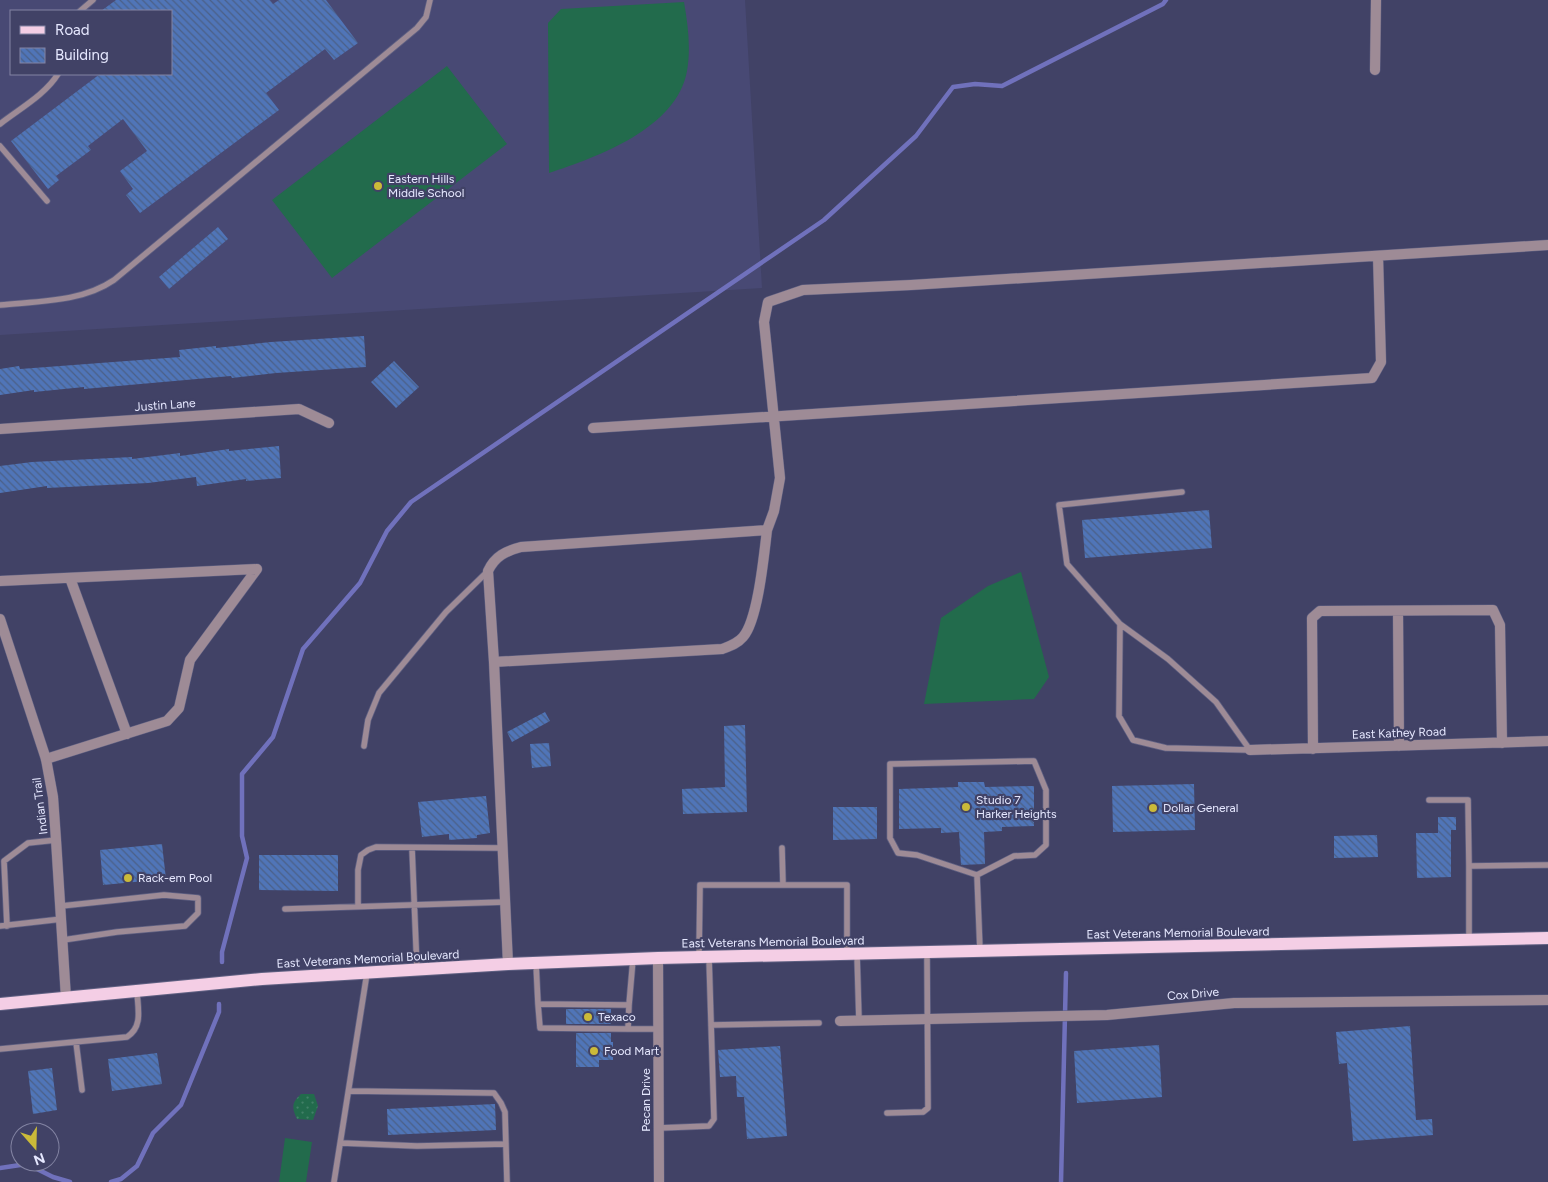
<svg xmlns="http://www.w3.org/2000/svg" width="1548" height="1182" font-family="Figtree,sans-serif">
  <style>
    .built { fill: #484974; fill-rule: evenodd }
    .green { fill: url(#green-dots) }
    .pitch { fill: #226b4c }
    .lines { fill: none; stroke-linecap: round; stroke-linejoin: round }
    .stream { stroke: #7071bc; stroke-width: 4.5 }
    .building { fill: url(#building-back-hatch) }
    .service-casing { stroke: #5f6082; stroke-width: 7 }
    .minor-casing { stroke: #5f6082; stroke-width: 11 }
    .tertiary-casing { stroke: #5f6082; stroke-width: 11 }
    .primary-casing { stroke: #5f6082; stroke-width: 14 }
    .service { stroke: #9e8b96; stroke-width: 5.5 }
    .minor { stroke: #9e8b96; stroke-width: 10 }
    .tertiary { stroke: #9e8b96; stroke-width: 10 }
    .primary { stroke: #f4cee5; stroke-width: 12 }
    .poi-dot { fill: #cbba39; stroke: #414266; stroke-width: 2 }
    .labels { text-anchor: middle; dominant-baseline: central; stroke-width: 4.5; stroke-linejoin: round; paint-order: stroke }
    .poi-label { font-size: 12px; fill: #e6e8ff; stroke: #414266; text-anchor: start }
    .street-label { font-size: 12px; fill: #e6e8ff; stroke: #414266 }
  </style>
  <defs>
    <pattern id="green-dots" width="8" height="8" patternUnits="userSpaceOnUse" patternTransform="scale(1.25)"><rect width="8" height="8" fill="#226b4c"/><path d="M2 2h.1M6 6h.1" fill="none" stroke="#428067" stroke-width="1.8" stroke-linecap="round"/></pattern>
    <pattern id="building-back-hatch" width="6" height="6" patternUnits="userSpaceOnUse" patternTransform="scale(1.25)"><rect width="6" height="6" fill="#5075b8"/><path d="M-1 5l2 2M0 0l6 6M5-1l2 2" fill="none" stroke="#4b6087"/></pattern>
  </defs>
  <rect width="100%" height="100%" fill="#414266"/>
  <path class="built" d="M0 0H745L762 288 0 335ZM11 11H171V74H11Z"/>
  <path class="green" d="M301 1094H314L318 1106 313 1120 297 1119C292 1108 291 1103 301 1094Z"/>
  <path class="pitch" d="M684 2C688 25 691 48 687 71 677 128 598 157 549 173L548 23 561 9Z
    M447 66 507 144 332 278 272 200Z
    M1021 572 1049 677 1034 699 924 704 941 618 988 586Z
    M285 1138 312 1142 306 1182H279Z"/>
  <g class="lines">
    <path class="stream" d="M222 962V952L247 858 242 836V774L273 737 303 649 360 583 387 531 411 502 824 220 916 136 953 87 975 84 1002 86 1163 4 1166 0
      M0 1168 27 1164 53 1177 70 1182
      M111 1182 121 1179 137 1166 153 1133 181 1105 219 1012V1004
      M1061 1182 1066 973"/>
  </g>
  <path class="building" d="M116 0H270L273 4 279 0H326L358 43 334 60 325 49 266 93 279 110 140 213 126 195 133 189 120 171 147 151 123 119 88 146 91 150 56 176 59 180 48 189 11 141 100 74H171V11H101Z
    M218 227 228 239 169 289 159 277Z
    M364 336 366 367 276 373 232 378 231 376 84 389V387L34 392V390L0 395V369L19 366 20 369 180 357 179 350 216 346V348L271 342Z
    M394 361 419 387 396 408 371 382Z
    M279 446 281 478 246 481V479L197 486 196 477 148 483 47 488V486L0 493V466L32 462 132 457V459L180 453V456L229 449V451Z
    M1209 510 1212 548 1085 558 1082 520Z
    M545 712 550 721 512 742 507 732Z
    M745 725 747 812 683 814 682 789 725 787 724 726Z
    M549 743 551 766 532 768 530 744Z
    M958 782H984L985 787 1034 786V826L1002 827V831L984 832 985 864 961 865 959 832 941 833V828L899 829V789L958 787Z
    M1194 784 1195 830 1113 832 1112 786Z
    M486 796 490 833 477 835V838L449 840V834L422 837 418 802Z
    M833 807H877V839L833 840Z
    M1438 817H1456V830H1451V877L1417 878 1416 833H1438Z
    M1377 835 1378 857 1334 858V836Z
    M162 844 166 879 103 885 100 850Z
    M259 855H338V891L259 890Z
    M566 1009H611V1024H566Z
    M1410 1026 1416 1120 1432 1119 1433 1135 1353 1141 1347 1063 1339 1064 1336 1032Z
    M576 1033H611V1042H613V1060H599V1067H576Z
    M1159 1045 1162 1097 1077 1103 1074 1051Z
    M780 1046 787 1136 747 1139 744 1097H737L736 1076 720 1077 718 1050Z
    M157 1053 162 1084 112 1091 108 1059Z
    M52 1068 57 1110 33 1114 28 1071Z
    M495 1104 496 1130 388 1135 387 1109Z"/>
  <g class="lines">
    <defs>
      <path id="service" d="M80 11 93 0
        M0 124C19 109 45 95 58 74
        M0 146 47 201
        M0 305C39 301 82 302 114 280L417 28 426 17 430 0
        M1120 624 1168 659 1216 702 1250 750 1166 748 1133 740 1119 716Z
        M1120 624 1067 564 1059 505 1182 492
        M364 746 368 720 379 693 446 612 488 571
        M1429 800H1468L1469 866
        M412 848 417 970
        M782 848 783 885
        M977 875 1014 856 1035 855 1046 845V790L1034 761 890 764V838L898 853 917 855 977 875 980 951
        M61 906 164 895 198 898V913L185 926 117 932 63 940
        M358 906V870L361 855 368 850 376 847 502 848
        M285 909 505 902
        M0 926 62 919
        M7 926 4 861 28 843 56 840
        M1469 940V866L1548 865
        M857 954 859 1021
        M699 957 700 885H847V954
        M536 963 538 1004 629 1005 633 959
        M538 1004 540 1028 628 1029 629 1005
        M711 1025 819 1023
        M628 1029H658
        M76 1042 82 1090
        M0 1049 127 1037C143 1027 138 1009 137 992
        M349 1091 494 1093 501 1103 505 1112 507 1182
        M887 1113 923 1112 928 1108 927 953
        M659 1128 709 1126 714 1119 709 957
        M341 1143 417 1146 506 1144
        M334 1182 367 973"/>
      <path id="minor" d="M1375 70 1376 0
        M593 428 1372 378 1381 362 1378 256
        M0 429 299 409 329 423
        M70 578 127 734
        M0 581 257 569 190 660 179 708 167 721 46 759
        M1398 611 1399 746
        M494 662 722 649C730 646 737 644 743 637 758 620 764 555 767 530
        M1313 749 1312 618 1320 611 1493 610 1500 625 1502 743
        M1250 750 1548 741
        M658 958 659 1182
        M508 964 494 662 488 571C495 556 506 551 521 547L767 530 774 511 780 478 764 322 768 302 803 290 911 285 1548 245
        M840 1021 1107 1015 1234 1003 1548 1000"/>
      <path id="tertiary" d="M0 619 46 759 53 797 56 840 66 998"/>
      <path id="primary" d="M0 1004 262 979 508 964 658 958 1548 938"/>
    </defs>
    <use href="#service" class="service-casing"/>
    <use href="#minor" class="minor-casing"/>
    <use href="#tertiary" class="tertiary-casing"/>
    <use href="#primary" class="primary-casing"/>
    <use href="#service" class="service"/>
    <use href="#minor" class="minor"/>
    <use href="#tertiary" class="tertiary"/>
    <use href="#primary" class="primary"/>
  </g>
  <g class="poi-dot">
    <circle cx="378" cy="186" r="5"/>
    <circle cx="966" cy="807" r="5"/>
    <circle cx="1153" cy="808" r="5"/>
    <circle cx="128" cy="878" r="5"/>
    <circle cx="588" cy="1017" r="5"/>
    <circle cx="594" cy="1051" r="5"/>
  </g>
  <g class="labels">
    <g class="poi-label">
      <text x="388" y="179">Eastern Hills<tspan x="388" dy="14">Middle School</tspan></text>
      <text x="976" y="800">Studio 7<tspan x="976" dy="14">Harker Heights</tspan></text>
      <text x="1163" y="808">Dollar General</text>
      <text x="138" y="878">Rack-em Pool</text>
      <text x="598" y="1017">Texaco</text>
      <text x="604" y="1051">Food Mart</text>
    </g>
    <g class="street-label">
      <text transform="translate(165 405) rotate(-4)">Justin Lane</text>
      <text transform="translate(1399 733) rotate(-2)">East Kathey Road</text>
      <text transform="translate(40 806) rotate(-97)">Indian Trail</text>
      <text transform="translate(1178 933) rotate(-1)">East Veterans Memorial Boulevard</text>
      <text transform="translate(773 942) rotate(-1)">East Veterans Memorial Boulevard</text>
      <text transform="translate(368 959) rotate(-3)">East Veterans Memorial Boulevard</text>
      <text transform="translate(1193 994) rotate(-5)">Cox Drive</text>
      <text transform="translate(646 1100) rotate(-90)">Pecan Drive</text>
    </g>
  </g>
  <rect x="10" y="10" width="162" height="65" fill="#414266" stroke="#8384a3"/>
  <rect x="20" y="26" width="25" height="8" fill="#f4cee5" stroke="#8384a3"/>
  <text x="55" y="35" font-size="15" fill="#e6e8ff">Road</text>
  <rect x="20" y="48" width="25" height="15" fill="url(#building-back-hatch)" stroke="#8384a3"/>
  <text x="55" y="60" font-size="15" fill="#e6e8ff">Building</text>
  <g transform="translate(35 1147) rotate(160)"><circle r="24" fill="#414266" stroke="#8384a3"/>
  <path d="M0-4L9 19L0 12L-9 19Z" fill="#cbba39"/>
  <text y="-8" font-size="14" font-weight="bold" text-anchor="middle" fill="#e6e8ff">N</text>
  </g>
</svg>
